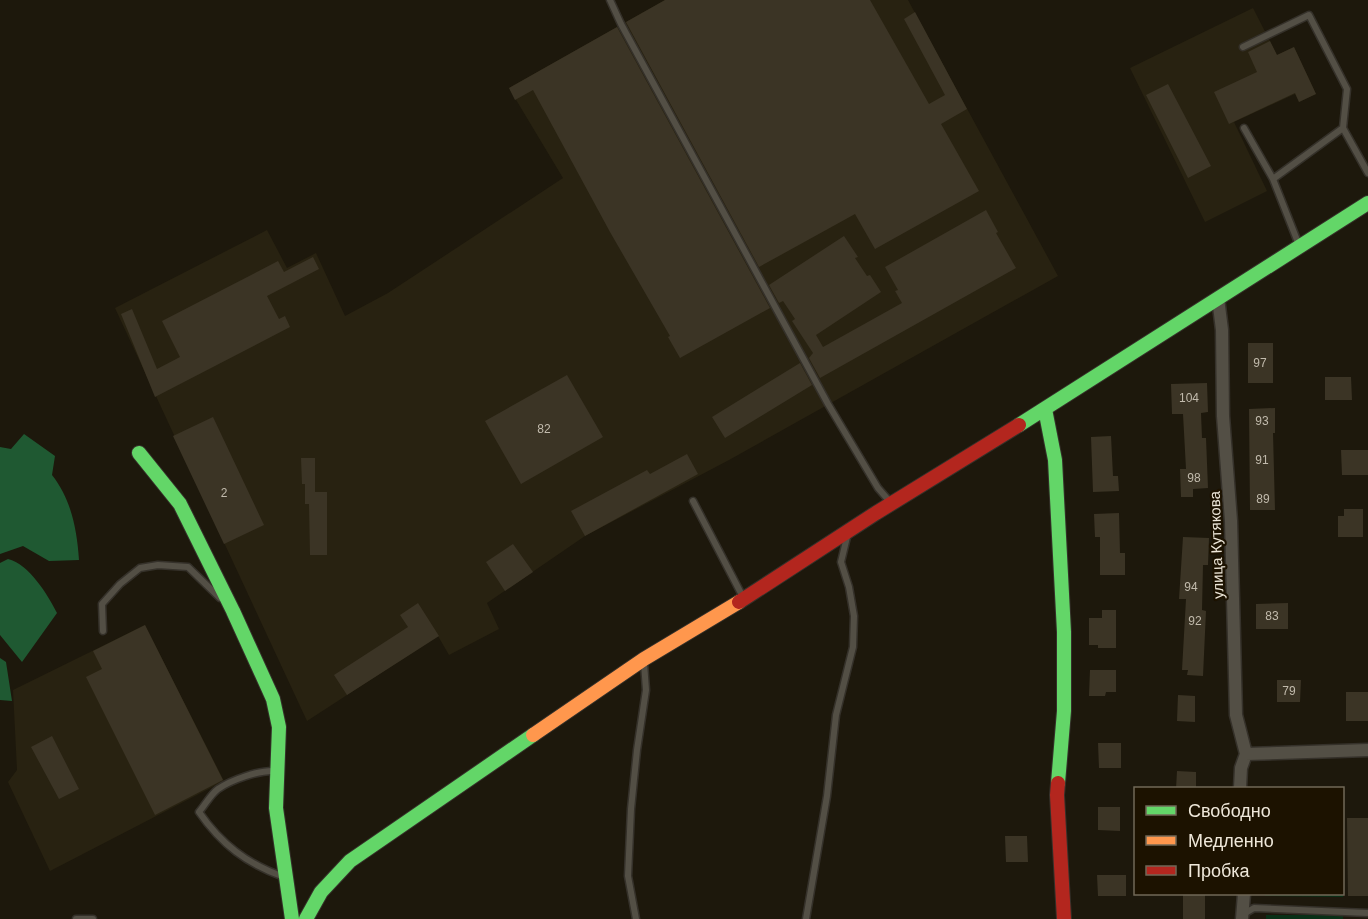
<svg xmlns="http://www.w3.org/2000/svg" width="1368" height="919" font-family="Arial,sans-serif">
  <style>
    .industrial { fill: #282211 }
    .green { fill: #093017 }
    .forest { fill: #1f5932 }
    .building { fill: #3b3425 }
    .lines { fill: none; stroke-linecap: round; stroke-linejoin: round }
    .lane-casing { stroke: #35312a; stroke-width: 9 }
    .street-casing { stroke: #35312a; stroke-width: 15 }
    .fast-casing { stroke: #35312a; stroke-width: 16 }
    .slow-casing { stroke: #35312a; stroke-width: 16 }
    .jam-casing { stroke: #35312a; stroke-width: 16 }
    .lane { stroke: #534f45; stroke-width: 6 }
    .street { stroke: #534f45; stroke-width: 12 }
    .fast { stroke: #63d668; stroke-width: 14 }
    .slow { stroke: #ff974d; stroke-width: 14 }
    .jam { stroke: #b3261e; stroke-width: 14 }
    .labels { text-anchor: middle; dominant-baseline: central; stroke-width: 4.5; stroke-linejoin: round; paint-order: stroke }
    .number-label { font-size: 12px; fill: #c2bbad }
    .street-label { font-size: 15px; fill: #efe8da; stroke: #1c1200 }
  </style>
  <rect width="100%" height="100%" fill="#1d180c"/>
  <path class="industrial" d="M665 0H908L1058 276 729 460 585 536 487 603 499 629 449 655 438 636 307 721 115 308 267 230 287 268 316 253 345 316 388 293 563 178 509 88Z
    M1253 8 1277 55 1294 47 1316 94 1299 102 1295 94 1234 122 1267 191 1205 222 1130 68Z
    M145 625 224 781 50 871 8 782 17 770 13 690Z"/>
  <path class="green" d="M1343 791V897L1265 896V894H1342Z
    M1266 915H1343V919H1266Z"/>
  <path class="forest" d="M24 434 55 456 52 475C71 499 77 529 79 560L49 561 23 546 0 554V447L11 449Z
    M8 559C29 564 48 595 57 613L22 662 0 635V563Z
    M0 658 6 662 12 701 0 700Z"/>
  <path class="building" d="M665 0H870L929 104 945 95 904 19 915 12 967 109 941 124 979 191 875 249 855 214 759 267 626 22Z
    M617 27 770 308 680 358 668 337 670 336 610 232 533 90 515 100 509 88Z
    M1270 41 1277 55 1294 47 1316 94 1299 102 1295 93 1229 124 1214 92 1257 72 1248 52Z
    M1168 84 1211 166 1188 178 1146 95Z
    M986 210 998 232 996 233 1016 268 820 378 809 358 813 353 792 321 795 319 783 301 779 303 769 285 844 236 858 257 855 258 867 276 870 275 881 292 816 335 823 347 902 303 895 291 898 290 885 267Z
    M313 257 319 269 267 296 279 319 285 316 290 327 155 397 121 314 132 309 157 369 180 357 162 321 278 261 284 272Z
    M1248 343H1273V383H1248Z
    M800 363 812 385 725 438 712 417Z
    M567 375 603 437 521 484 485 421Z
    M1325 377H1351L1352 400H1325Z
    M1207 383 1208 412 1201 413 1202 438H1206L1208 488 1193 489V497H1181L1180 469H1186L1183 414H1172L1171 384Z
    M1275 408V433H1273L1275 510H1250L1249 409Z
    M213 417 264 525 224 544 173 436Z
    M1111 436 1113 476H1118L1119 491 1093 492 1091 437Z
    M1341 450H1368V475H1342Z
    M687 454 698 474 585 536 571 511 647 470 650 474Z
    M301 458H315V492H327V555H310L309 504H305V484H302Z
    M1344 509H1363V537H1338V516H1344Z
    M1119 513 1120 553H1125V575H1100V537H1095L1094 514Z
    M1183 537 1209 538 1208 565H1203L1202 610 1206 611 1203 676 1187 675 1188 670H1182L1186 599H1179Z
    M513 544 533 572 505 591 486 562Z
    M418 603 439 636 347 695 334 675 408 627 400 615Z
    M1288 603V629H1256V604Z
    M1102 610H1116V648H1098V645H1089V618H1102Z
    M145 625 223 780 155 815 86 677 102 669 93 651Z
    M1090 670H1116V692H1106L1105 696H1089Z
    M1277 680H1301L1300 702H1277Z
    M1346 692H1368V721H1346Z
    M1178 695 1195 696V722L1177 721Z
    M52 736 79 789 59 799 31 747Z
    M1098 743H1121V768H1099Z
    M1177 771 1196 772V789H1176Z
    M1098 807H1120V831L1098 830Z
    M1347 818H1368V896H1348Z
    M1005 836H1027L1028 862H1006Z
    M1097 875H1126V896H1098Z
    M1183 894H1205V919H1183Z"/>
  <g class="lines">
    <defs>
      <path id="lane" d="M610 0 621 24 828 404 878 488 891 503
        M1243 47 1309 15 1347 89 1343 128 1368 173
        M1244 128 1273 179 1299 245
        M1273 179 1343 128
        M693 501 744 599
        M103 631 102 604 120 584 140 568 158 565 188 567 220 598
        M275 771C259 770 231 780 218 789 211 794 205 805 199 812 221 844 247 864 284 877
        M1242 915 1254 908 1368 913
        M76 919H93
        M636 919 628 876 631 809 637 750 646 690 644 663
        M806 919 827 796 836 715 853 647 854 616 849 587 841 562 847 537"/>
      <path id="street" d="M1218 298 1222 330 1223 416 1231 521 1236 715 1246 754 1241 768 1240 788
        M1246 754 1368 750
        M1242 919 1244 894"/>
      <path id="fast" d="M1045 409 1055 460 1064 632V711L1058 783
        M1019 425 1368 203
        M139 453 180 504 233 611 273 699 279 727 276 808 292 919
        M306 919 321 892 350 861 533 735"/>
      <path id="slow" d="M533 735 644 659 739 602"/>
      <path id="jam" d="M739 602 876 513 1019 425
        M1058 783 1057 795 1064 919"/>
    </defs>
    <use href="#lane" class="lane-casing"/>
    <use href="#street" class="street-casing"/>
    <use href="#fast" class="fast-casing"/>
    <use href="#slow" class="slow-casing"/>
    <use href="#jam" class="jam-casing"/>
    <use href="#lane" class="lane"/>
    <use href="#street" class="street"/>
    <use href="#fast" class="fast"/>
    <use href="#slow" class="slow"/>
    <use href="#jam" class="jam"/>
  </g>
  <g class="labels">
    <g class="number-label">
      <text x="1260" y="363">97</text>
      <text x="1189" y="398">104</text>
      <text x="1262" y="421">93</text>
      <text x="544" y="429">82</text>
      <text x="1262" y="460">91</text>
      <text x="1194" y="478">98</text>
      <text x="224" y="493">2</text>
      <text x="1263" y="499">89</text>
      <text x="1191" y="587">94</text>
      <text x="1272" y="616">83</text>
      <text x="1195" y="621">92</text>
      <text x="1289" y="691">79</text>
    </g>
    <g class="street-label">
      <text transform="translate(1216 545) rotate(-92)">улица Кутякова</text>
    </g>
  </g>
  <rect x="1134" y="787" width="210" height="108" fill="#1c1200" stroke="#706857" stroke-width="1.5"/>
  <rect x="1146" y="806" width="30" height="9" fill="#63d668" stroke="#706857" stroke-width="1.5"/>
  <text x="1188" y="817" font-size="18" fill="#efe8da">Свободно</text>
  <rect x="1146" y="836" width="30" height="9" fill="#ff974d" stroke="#706857" stroke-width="1.5"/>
  <text x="1188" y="847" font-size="18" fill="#efe8da">Медленно</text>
  <rect x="1146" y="866" width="30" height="9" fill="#b3261e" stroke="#706857" stroke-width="1.5"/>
  <text x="1188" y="877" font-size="18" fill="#efe8da">Пробка</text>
</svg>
